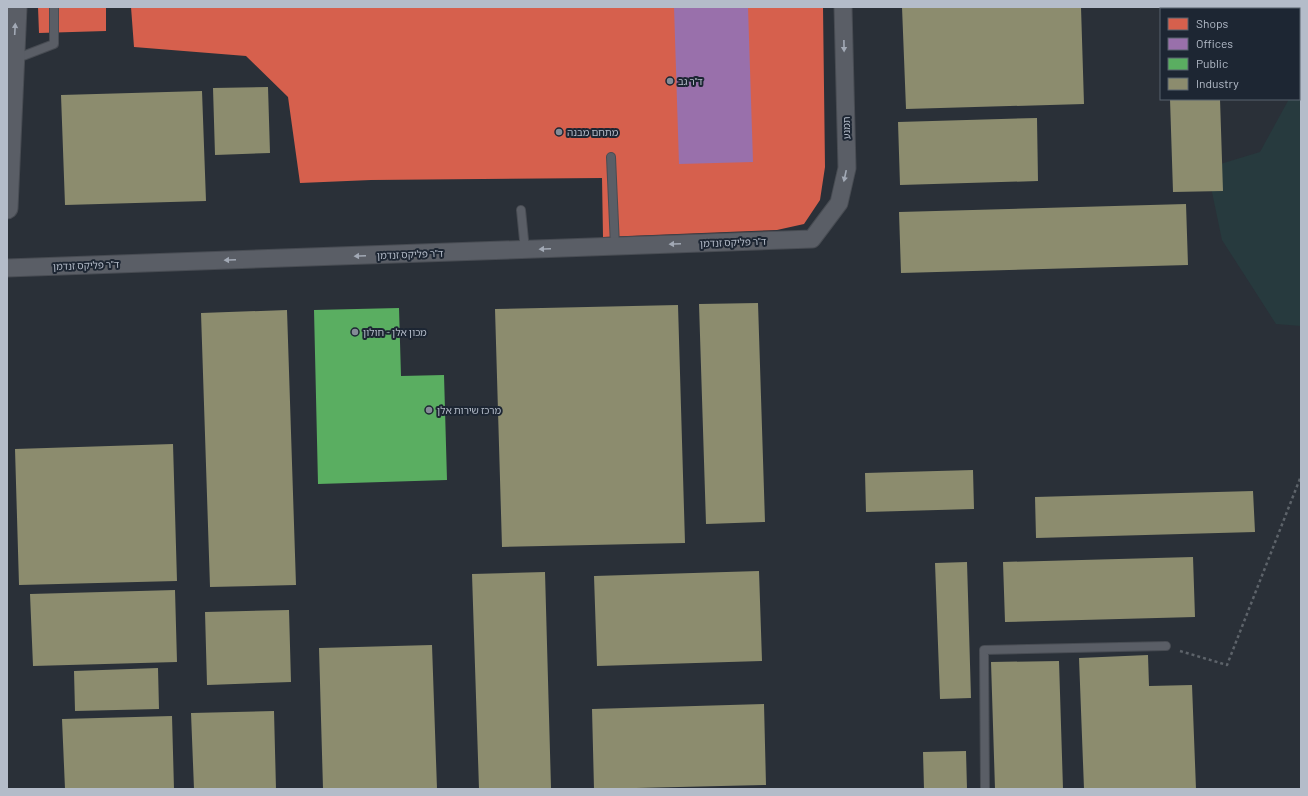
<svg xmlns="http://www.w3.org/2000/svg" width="1308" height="796" font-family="Barlow,'Noto Sans Hebrew',sans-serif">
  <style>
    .green { fill: #273a3e }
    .shops { fill: #d6604d }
    .offices { fill: #9970ab }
    .public { fill: #5aae61 }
    .industry { fill: #8c8c6e }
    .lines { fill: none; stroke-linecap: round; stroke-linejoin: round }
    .service-casing { stroke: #484c53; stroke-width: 10 }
    .minor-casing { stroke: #484c53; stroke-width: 19 }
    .tertiary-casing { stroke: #484c53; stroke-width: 23 }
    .path { stroke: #5d636a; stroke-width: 2.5; stroke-dasharray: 3 3; stroke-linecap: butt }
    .service { stroke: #5a5e66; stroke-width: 8 }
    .minor { stroke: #5a5e66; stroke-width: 17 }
    .tertiary { stroke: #5a5e66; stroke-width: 21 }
    .oneway { fill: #a2a9b5 }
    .poi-dot { fill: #848b96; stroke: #1d2633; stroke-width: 1.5 }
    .labels { text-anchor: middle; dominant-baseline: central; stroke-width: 4; stroke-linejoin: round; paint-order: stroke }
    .poi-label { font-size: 10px; fill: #b4bcc9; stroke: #1d2633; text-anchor: start }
    .street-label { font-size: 10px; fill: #b4bcc9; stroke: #1d2633 }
  </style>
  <rect width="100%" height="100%" fill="#2a3038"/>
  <path class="green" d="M1301 81V326L1276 324 1222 240 1207 168 1260 152 1289 99H1299V82Z"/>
  <path class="shops" d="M38 7H106V31L39 33Z
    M131 7H823L825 167 820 200 804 224 777 230 603 237 602 178 371 180 300 183 288 97 246 56 134 47Z"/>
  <path class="offices" d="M674 7H748L753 162 679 164Z"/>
  <path class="public" d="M399 308 401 376 444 375 447 480 318 484 314 310Z"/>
  <path class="industry" d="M902 7H1081L1084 104 906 109Z
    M1167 7H1217L1218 9H1167Z
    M268 87 270 153 215 155 213 88Z
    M202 91 206 201 65 205 61 95Z
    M1170 99H1220L1223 191 1173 192Z
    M1037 118 1038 181 900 185 898 122Z
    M1186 204 1188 265 901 273 899 212Z
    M758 303 765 522 706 524 699 304Z
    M678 305 685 543 502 547 495 309Z
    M287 310 296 585 210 587 201 313Z
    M173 444 177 581 19 585 15 449Z
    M973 470 974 509 866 512 865 473Z
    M1253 491 1255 532 1036 538 1035 497Z
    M1193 557 1195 617 1005 622 1003 562Z
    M967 562 971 698 940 699 935 563Z
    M759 571 762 661 597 666 594 576Z
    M545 572 551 788 479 789 472 574Z
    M175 590 177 662 33 666 30 594Z
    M289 610 291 682 207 685 205 612Z
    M432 645 437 789H323L319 648Z
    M1148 655 1149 686 1192 685 1196 789H1084L1079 658Z
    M1059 661 1063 789H995L991 662Z
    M158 668 159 709 75 711 74 671Z
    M764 704 766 785 594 789 592 709Z
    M274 711 276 789H194L191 713Z
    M172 716 174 789H65L62 719Z
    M966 751 967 789H924L923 752Z"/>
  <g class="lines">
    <defs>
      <path id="service" d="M15 59 54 44V7
        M611 157 615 246
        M521 210 525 250
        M985 789 984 650 1166 646"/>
      <path id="minor" d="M7 268 812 239 839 203 847 168 843 7"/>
      <path id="tertiary" d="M7 208 16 7"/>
    </defs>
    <use href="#service" class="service-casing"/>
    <use href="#minor" class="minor-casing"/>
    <use href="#tertiary" class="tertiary-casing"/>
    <path class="path" d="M1180 651 1227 665 1301 476"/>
    <use href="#service" class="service"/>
    <use href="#minor" class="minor"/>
    <use href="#tertiary" class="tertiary"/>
  </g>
  <defs><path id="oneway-solid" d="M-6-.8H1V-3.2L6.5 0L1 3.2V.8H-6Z"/></defs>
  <g class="oneway">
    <use href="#oneway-solid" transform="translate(15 29) rotate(-87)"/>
    <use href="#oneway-solid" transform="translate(844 46) rotate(89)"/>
    <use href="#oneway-solid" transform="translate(845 176) rotate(102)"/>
    <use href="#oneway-solid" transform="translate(675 244) rotate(178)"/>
    <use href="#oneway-solid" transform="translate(545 249) rotate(178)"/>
    <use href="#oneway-solid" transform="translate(360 256) rotate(178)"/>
    <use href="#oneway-solid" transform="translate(230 260) rotate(178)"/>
  </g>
  <g class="poi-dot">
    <circle cx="670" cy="81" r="4"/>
    <circle cx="559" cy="132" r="4"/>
    <circle cx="355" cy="332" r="4"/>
    <circle cx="429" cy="410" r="4"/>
  </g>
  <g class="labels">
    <g class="poi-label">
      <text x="678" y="81">ד"ר גב</text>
      <text x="567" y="132">מתחם מבנה</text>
      <text x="363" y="332">מכון אלן - חולון</text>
      <text x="437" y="410">מרכז שירות אלן</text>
    </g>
    <g class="street-label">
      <text transform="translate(846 128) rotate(-91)">תמנע</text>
      <text transform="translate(733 242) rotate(-2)">ד''ר פליקס זנדמן</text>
      <text transform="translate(410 254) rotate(-2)">ד''ר פליקס זנדמן</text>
      <text transform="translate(86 265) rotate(-2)">ד''ר פליקס זנדמן</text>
    </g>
  </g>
  <rect width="1308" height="796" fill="none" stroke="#b4bcc9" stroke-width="16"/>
  <rect x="1160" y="8" width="140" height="92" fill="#1d2633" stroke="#59626f"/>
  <rect x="1168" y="18" width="20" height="12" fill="#d6604d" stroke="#59626f"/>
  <text x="1196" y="28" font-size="12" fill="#b4bcc9">Shops</text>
  <rect x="1168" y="38" width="20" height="12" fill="#9970ab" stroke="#59626f"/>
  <text x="1196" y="48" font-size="12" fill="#b4bcc9">Offices</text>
  <rect x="1168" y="58" width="20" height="12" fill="#5aae61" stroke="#59626f"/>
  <text x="1196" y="68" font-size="12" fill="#b4bcc9">Public</text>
  <rect x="1168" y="78" width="20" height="12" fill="#8c8c6e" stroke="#59626f"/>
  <text x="1196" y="88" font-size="12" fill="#b4bcc9">Industry</text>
</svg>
